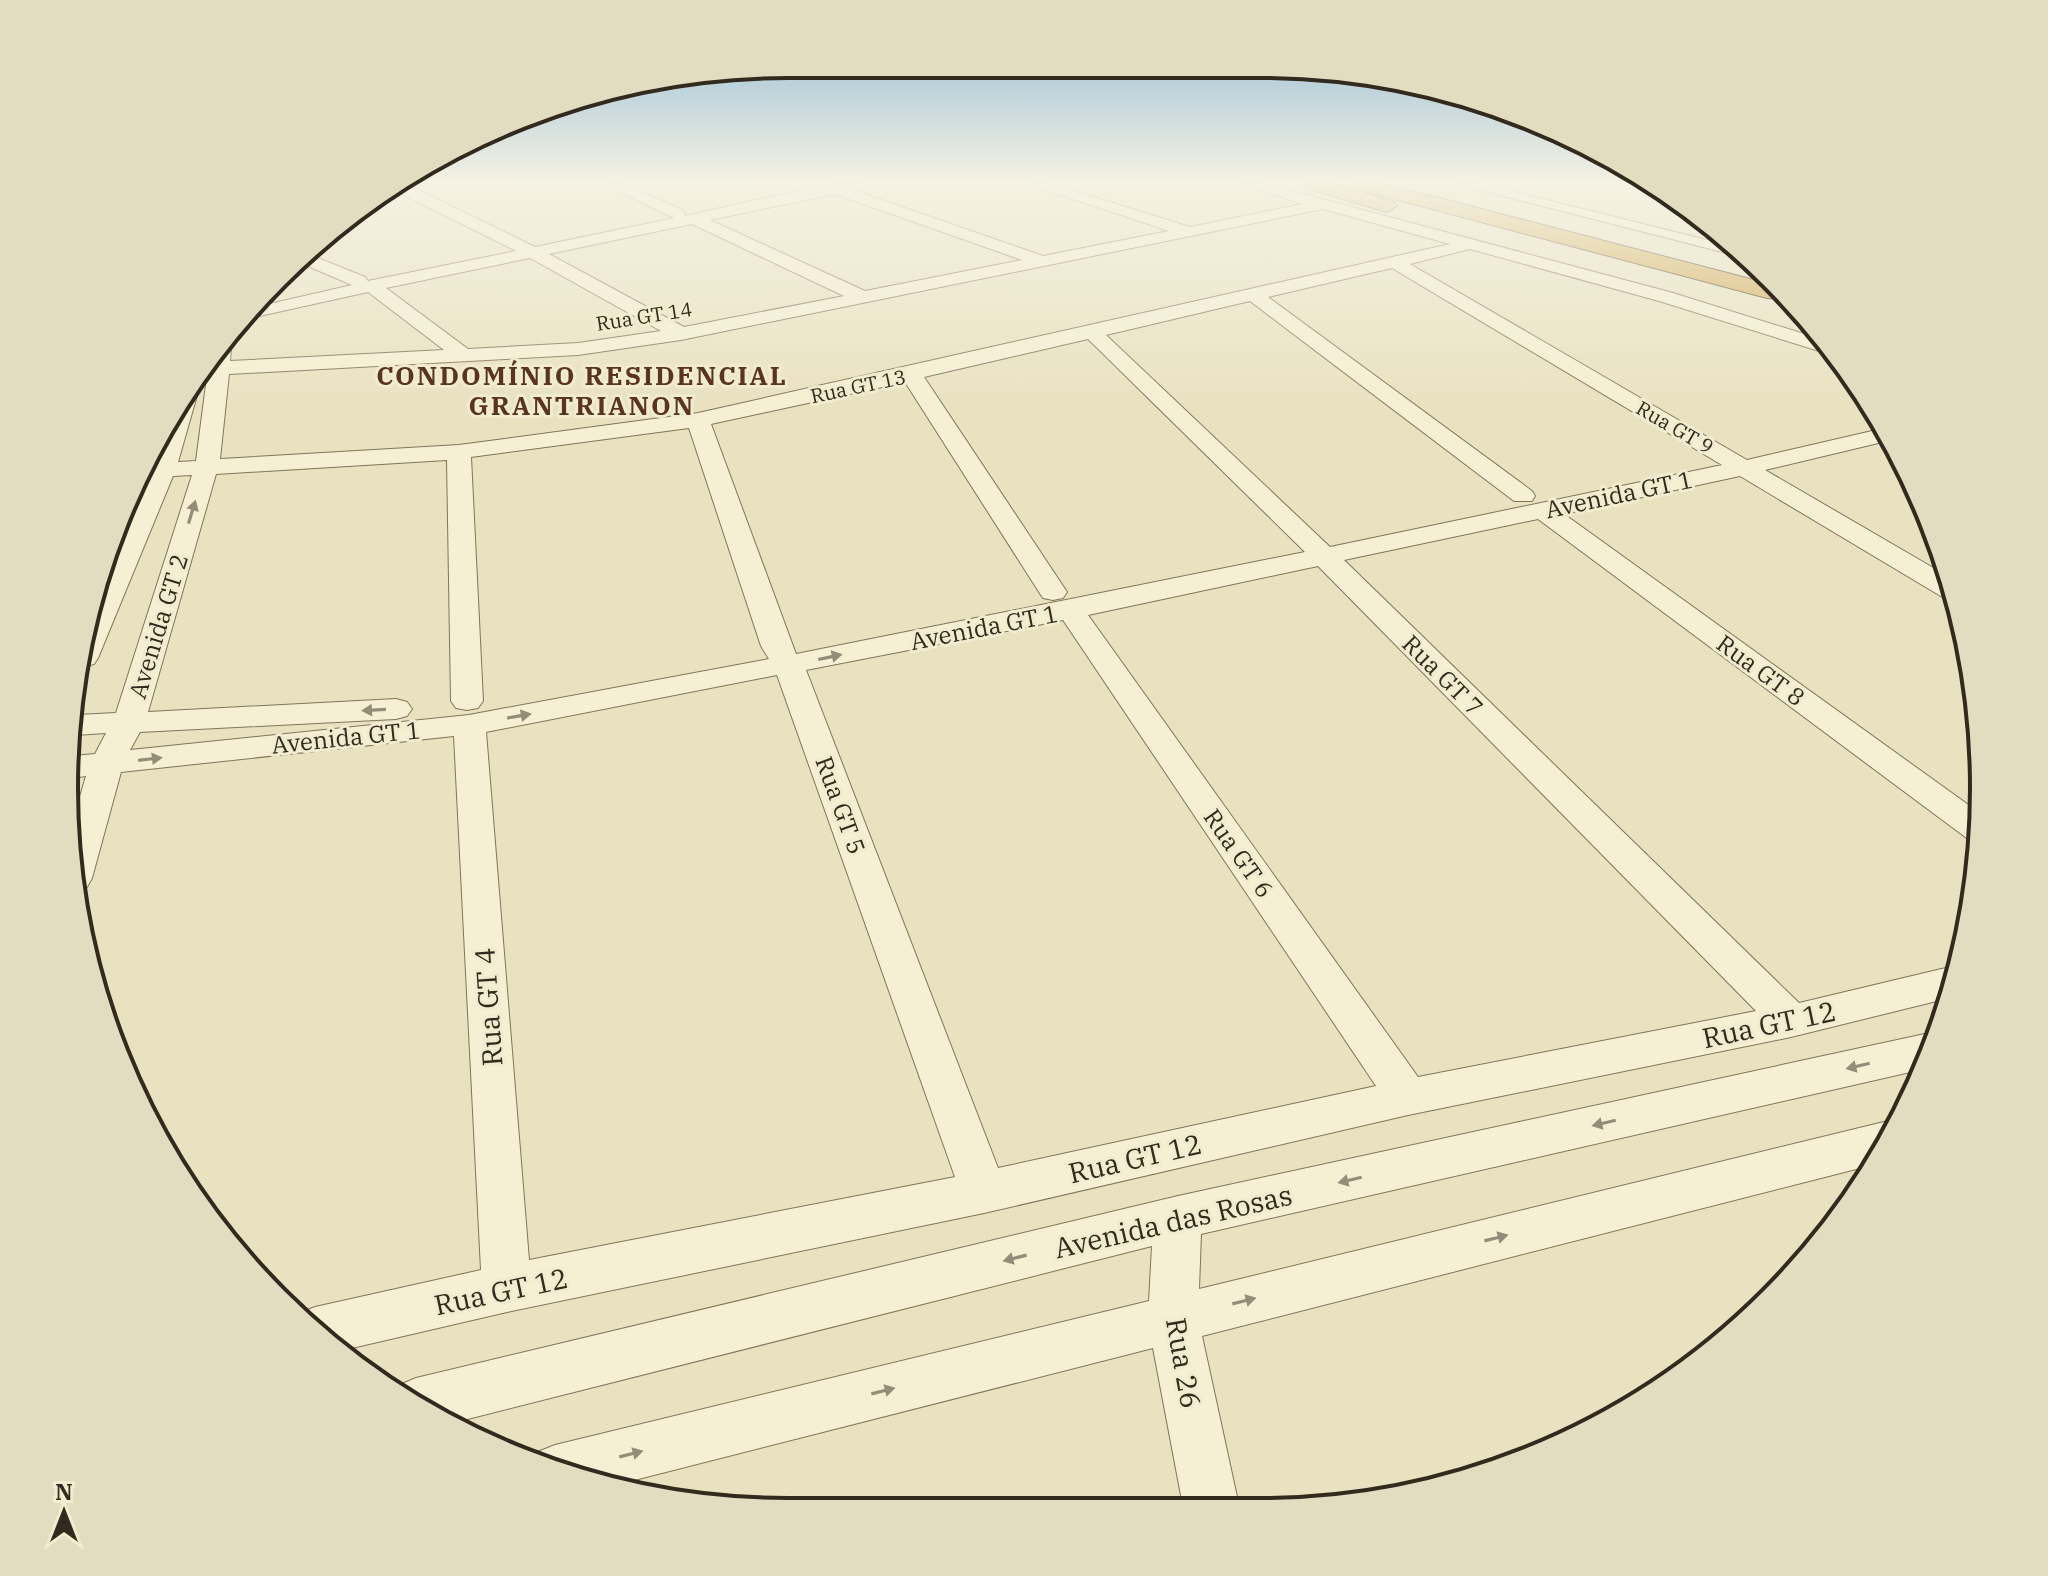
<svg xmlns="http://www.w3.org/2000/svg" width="2048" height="1576" font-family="'IBM Plex Serif',serif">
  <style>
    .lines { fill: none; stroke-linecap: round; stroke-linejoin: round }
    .minor-casing { stroke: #81745a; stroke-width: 2 }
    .highway-casing { stroke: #4e422e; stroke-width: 2 }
    .minor { fill: #f5efd3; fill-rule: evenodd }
    .highway { fill: #d2ac58; fill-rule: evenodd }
    .oneway { fill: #948c78 }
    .labels { text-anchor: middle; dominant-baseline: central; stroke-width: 6; stroke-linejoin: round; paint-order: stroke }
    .far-street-label { font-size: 20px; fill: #322a1d; stroke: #f1eccf }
    .street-label { font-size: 24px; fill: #322a1d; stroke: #f1eccf }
    .far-district-label { font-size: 26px; font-weight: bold; letter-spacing: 2px; fill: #5a3420; stroke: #f1eccf }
    .near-street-label { font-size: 28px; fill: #322a1d; stroke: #f1eccf }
    .rim { fill: none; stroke: #322a1d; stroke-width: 4 }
  </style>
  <rect width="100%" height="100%" fill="#e9e2c1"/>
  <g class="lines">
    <defs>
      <path id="minor" d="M395 184H406L535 247 674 218 603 184H624L684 211 685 216 828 184H868L853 190 1043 256 1169 231 1028 184H1052L1190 227 1303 204 1240 184H1266L1673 293 1817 338 1830 352 1819 351 1659 301 1470 249 1410 264 1747 460 1885 428 1891 440 1765 470 1949 577 1956 600 1944 598 1740 476 1564 514 1981 814 1979 842 1968 839 1538 519 1344 560 1799 1003 1954 966 1959 967 1949 998 1791 1037 1408 1115 984 1213 507 1312 339 1351 297 1314 315 1307 481 1270 454 736 121 772 92 878 87 887 77 890 67 841 86 776 71 778 73 756 95 754 106 733 75 735 77 715 116 713 192 475 173 476 98 658 94 664 82 667 87 615 148 478H140L145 464 154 463 168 416 191 387H195L198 392 178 462 196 461 207 377H198L224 344 231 349 230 361 444 350 368 292 242 320 252 308 352 285 296 261 306 253 365 277 368 281 516 251 390 188ZM835 194 1022 260 865 291 710 220ZM1323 209 1450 244 698 413 459 445 220 459 229 374 578 355 681 340ZM692 224 844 296 684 327 549 254ZM530 258 661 331 578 343 468 349 386 288ZM1392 268 1722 465 1330 547 1106 335 1250 301 1514 501H1532L1535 496 1532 491 1268 297ZM1088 339 1305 552 796 654 711 424 905 382 1039 592 1043 598 1053 600 1063 598 1067 592 924 377ZM689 428 761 646 769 659 469 715 130 750 140 732 396 719 407 716 412 709 407 702 396 699 148 712 216 474 447 460 451 701 456 708 467 710 478 708 483 701 471 457ZM1318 566 1756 1011 1418 1077 1088 615ZM1063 620 1376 1086 998 1168 806 670ZM777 675 955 1177 529 1260 486 732Z
        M1456 184H1483L1731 246 1742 257Z
        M1934 1032 1938 1033 1928 1068 1201 1234 1199 1289 1888 1121 1897 1125 1876 1164 1202 1336 1239 1506H1183L1153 1348 611 1486 555 1473 532 1462 535 1453 555 1445 1149 1301 1152 1246 452 1423 394 1394 397 1386 416 1378 1178 1196Z"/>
      <path id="highway" d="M1302 184H1335L1394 202 1397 206 1387 212 1305 188Z
        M1350 184H1385L1766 283 1780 299 1767 298 1353 188Z"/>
    </defs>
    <use href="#minor" class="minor-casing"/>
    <use href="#highway" class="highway-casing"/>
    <use href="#minor" class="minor"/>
    <use href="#highway" class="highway"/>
  </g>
  <defs><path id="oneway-solid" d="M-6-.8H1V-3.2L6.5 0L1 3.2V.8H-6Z" transform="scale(2)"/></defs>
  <g class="oneway">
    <use href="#oneway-solid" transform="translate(192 512) rotate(-73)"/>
    <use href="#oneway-solid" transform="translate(830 657) rotate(-12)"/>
    <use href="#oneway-solid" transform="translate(374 710) rotate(177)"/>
    <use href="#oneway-solid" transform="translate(519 716) rotate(-10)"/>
    <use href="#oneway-solid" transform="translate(150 759) rotate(-7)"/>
    <use href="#oneway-solid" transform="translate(1858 1066) rotate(167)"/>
    <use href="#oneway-solid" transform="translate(1604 1123) rotate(167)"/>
    <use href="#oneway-solid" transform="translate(1350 1180) rotate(167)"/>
    <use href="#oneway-solid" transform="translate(1496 1238) rotate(-14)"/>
    <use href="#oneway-solid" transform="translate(1015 1258) rotate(166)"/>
    <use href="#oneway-solid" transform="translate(1244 1301) rotate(-14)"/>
    <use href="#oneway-solid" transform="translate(883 1391) rotate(-14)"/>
    <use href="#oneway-solid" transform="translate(631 1454) rotate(-14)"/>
  </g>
  <linearGradient id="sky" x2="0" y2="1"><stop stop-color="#8cb7d5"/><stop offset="0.45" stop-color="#f5f2e3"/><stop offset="1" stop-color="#f5f2e3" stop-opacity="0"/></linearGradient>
  <rect width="2048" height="405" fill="url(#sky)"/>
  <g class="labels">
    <g class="far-street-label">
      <text transform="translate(644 316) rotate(-9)">Rua GT 14</text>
      <text transform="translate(858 386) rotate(-12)">Rua GT 13</text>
      <text transform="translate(1675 427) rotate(30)">Rua GT 9</text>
    </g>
    <g class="street-label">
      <text transform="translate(1619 494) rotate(-12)">Avenida GT 1</text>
      <text transform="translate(158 626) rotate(-73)">Avenida GT 2</text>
      <text transform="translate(984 627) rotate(-11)">Avenida GT 1</text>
      <text transform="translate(1761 670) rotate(36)">Rua GT 8</text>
      <text transform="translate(1443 675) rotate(45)">Rua GT 7</text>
      <text transform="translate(346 737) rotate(-6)">Avenida GT 1</text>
      <text transform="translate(841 805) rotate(70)">Rua GT 5</text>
      <text transform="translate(1239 853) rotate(55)">Rua GT 6</text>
    </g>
    <g class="far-district-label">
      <text x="582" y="375">CONDOMÍNIO RESIDENCIAL<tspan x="582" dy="30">GRANTRIANON</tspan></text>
    </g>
    <g class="near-street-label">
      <text transform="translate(488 1007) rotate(-94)">Rua GT 4</text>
      <text transform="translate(1769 1024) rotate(-12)">Rua GT 12</text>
      <text transform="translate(1135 1158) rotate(-13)">Rua GT 12</text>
      <text transform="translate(1173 1221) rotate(-13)">Avenida das Rosas</text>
      <text transform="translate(501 1291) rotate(-12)">Rua GT 12</text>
      <text transform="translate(1184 1363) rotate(80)">Rua 26</text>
    </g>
  </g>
  <path d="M0 0H2048V1576H0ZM788 78H1260A710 710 0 0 1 1970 788V788A710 710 0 0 1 1260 1498H788A710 710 0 0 1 78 788V788A710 710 0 0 1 788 78Z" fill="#e2dcc1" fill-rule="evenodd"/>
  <path class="rim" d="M788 78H1260A710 710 0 0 1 1970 788V788A710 710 0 0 1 1260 1498H788A710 710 0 0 1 78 788V788A710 710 0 0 1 788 78Z"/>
  <g transform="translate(64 1512)" stroke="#f1eccf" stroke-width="6" paint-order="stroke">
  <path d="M0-6L14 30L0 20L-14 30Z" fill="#322a1d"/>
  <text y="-12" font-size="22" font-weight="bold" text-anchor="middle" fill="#322a1d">N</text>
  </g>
</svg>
